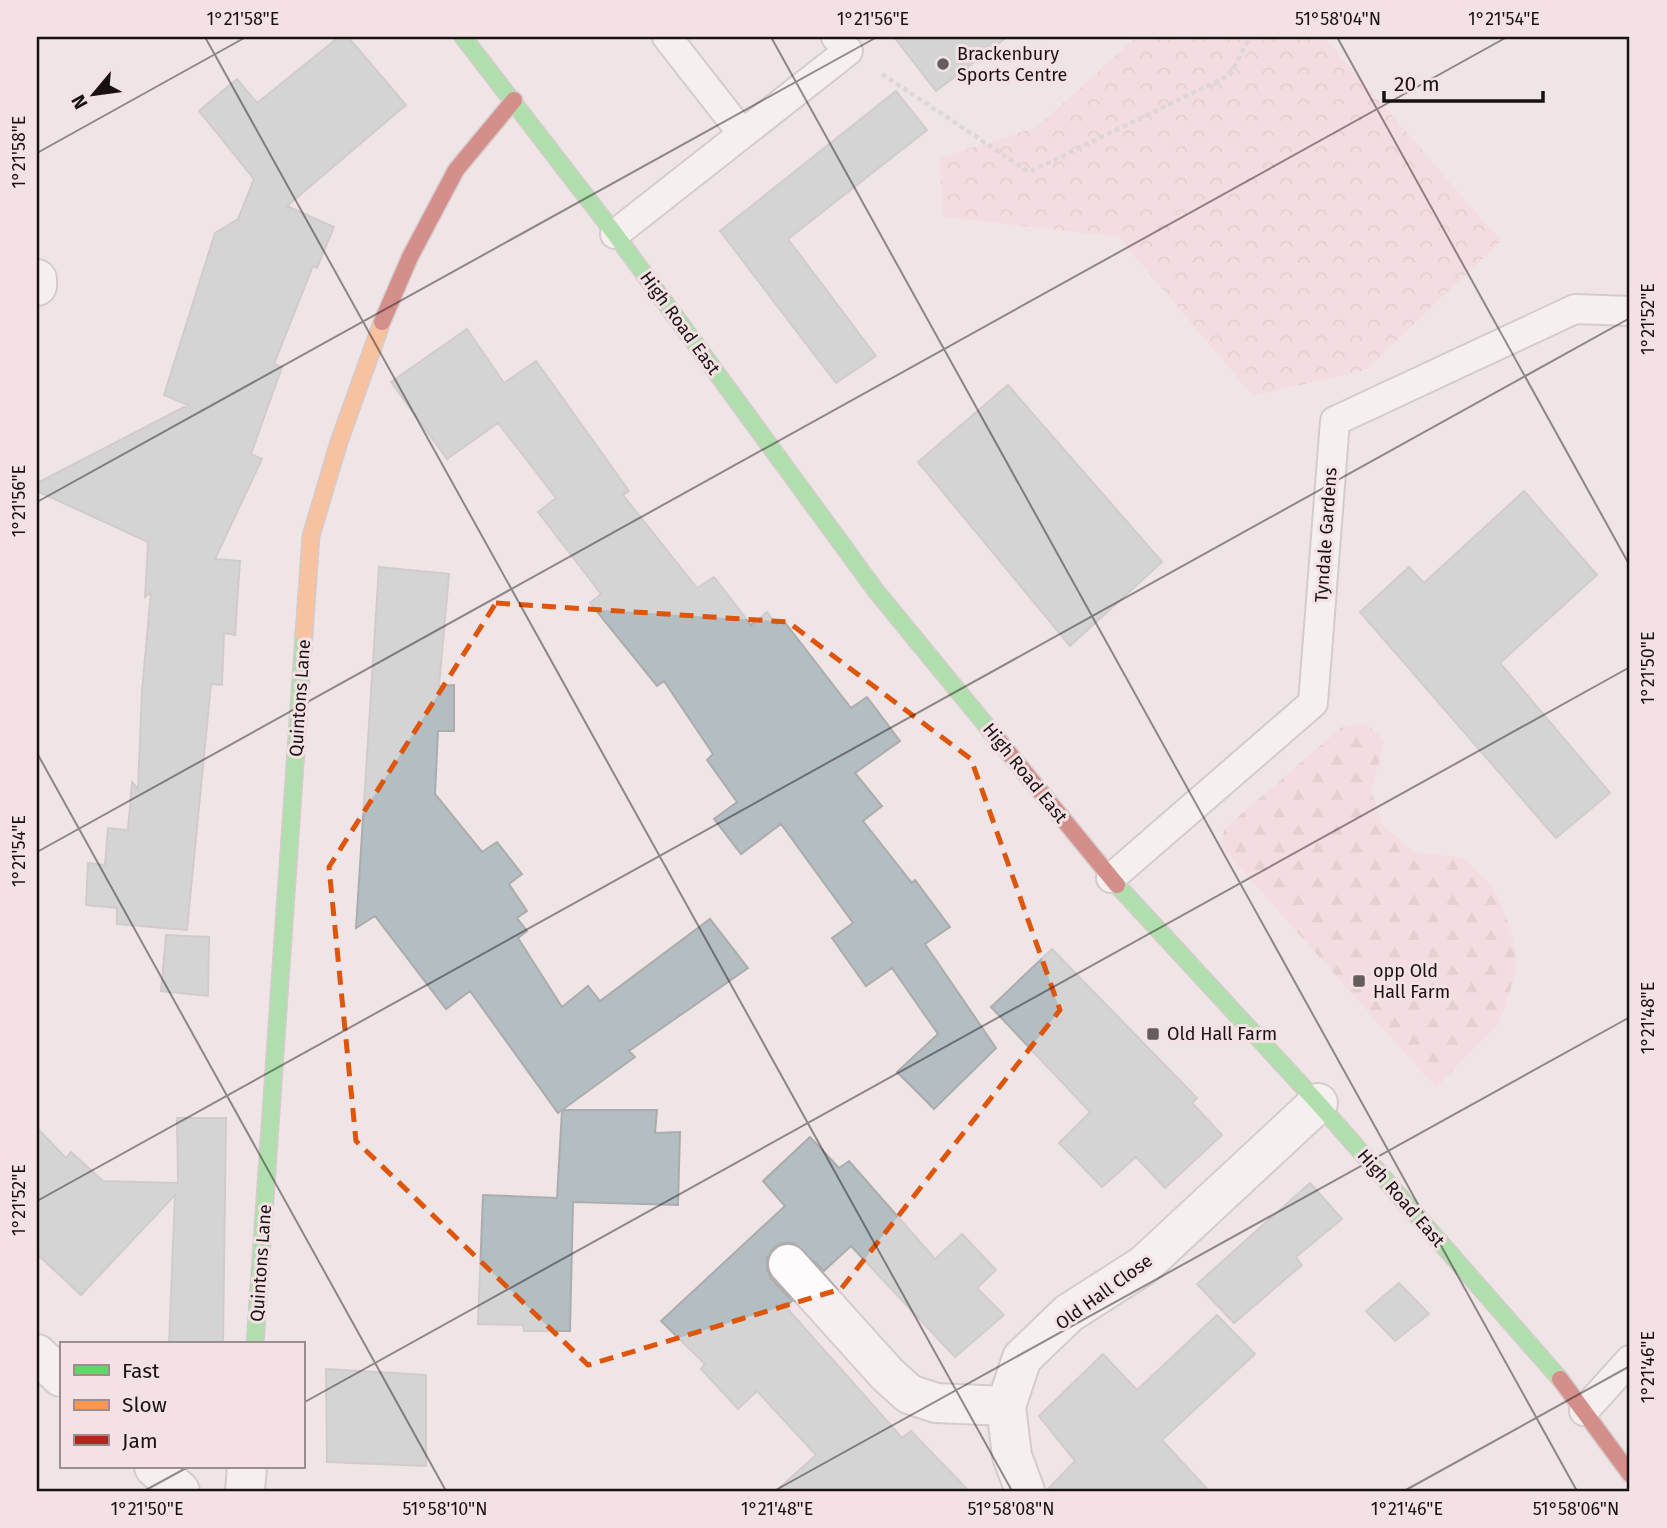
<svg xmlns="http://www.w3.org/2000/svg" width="1667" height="1528" font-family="'Fira Sans',sans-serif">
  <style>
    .forest { fill: url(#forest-firs) }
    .park { fill: url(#park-crowns) }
    .building { fill: #b2bec2; stroke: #adacad; stroke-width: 2 }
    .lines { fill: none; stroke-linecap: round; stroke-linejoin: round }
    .lane-casing { stroke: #b4acad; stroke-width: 32 }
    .street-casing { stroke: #b4acad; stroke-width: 42 }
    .fast-casing { stroke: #b4acad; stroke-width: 19 }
    .slow-casing { stroke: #b4acad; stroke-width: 19 }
    .jam-casing { stroke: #b4acad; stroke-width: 19 }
    .path { stroke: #c9c4c5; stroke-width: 4.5; stroke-dasharray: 5 3.5; stroke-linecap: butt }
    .lane { stroke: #fdfbfb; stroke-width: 28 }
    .street { stroke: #fdfbfb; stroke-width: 38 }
    .fast { stroke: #63d668; stroke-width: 16 }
    .slow { stroke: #ff974d; stroke-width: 16 }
    .jam { stroke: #b3261e; stroke-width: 16 }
    .marked { fill: none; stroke: #de550c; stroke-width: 5; stroke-dasharray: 14 9; stroke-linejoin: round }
    .ticks { fill: none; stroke: #191213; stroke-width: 2; stroke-opacity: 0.45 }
    .poi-dot { fill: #645c5d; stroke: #f4e1e3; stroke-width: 2.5 }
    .labels { text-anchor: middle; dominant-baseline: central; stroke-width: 6; stroke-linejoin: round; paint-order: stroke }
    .poi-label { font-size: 18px; fill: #191213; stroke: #f4e1e3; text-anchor: start }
    .street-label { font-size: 18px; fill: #191213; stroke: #f4e1e3 }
    .neatline { fill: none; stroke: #191213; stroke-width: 2.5 }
    .ticks-label { font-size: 18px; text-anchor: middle; fill: #191213 }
  </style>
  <defs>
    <pattern id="forest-firs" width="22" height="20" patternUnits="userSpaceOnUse" patternTransform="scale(1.75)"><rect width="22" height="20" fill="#f8d3d9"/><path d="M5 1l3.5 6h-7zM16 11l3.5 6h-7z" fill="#d4b4b9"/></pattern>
    <pattern id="park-crowns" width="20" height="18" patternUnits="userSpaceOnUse" patternTransform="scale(1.75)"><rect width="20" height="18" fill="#f8d3d9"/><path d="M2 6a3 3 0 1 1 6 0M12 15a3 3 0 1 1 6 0" fill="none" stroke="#d4b4b9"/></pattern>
  </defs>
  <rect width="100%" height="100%" fill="#f0e5e6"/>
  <path class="forest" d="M1365 723 1385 740 1371 792 1384 826 1413 851 1464 858 1496 891 1513 936 1517 969 1500 1022 1436 1088 1222 848 1224 829 1343 726Z"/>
  <path class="park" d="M1136 37H1324L1501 241 1366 370 1253 396 1118 237 943 217 939 158 1037 127Z"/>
  <path class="building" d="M339 37H348L406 105 287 206 334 227 317 268 313 266 274 364 282 367 251 454 262 459 215 559 240 561 235 635 224 633 222 685 211 684 187 930 117 924V908L86 905 88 863 105 865 108 828 128 830 132 782 138 789 142 691 151 592 145 597 148 542 37 491V483L188 405 164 395 215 233 238 219 254 179 199 111 237 79 257 103Z
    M894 37H1007L936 91Z
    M896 91 927 130 788 239 876 356 836 383 720 231Z
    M467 329 504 383 536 361 629 491 623 495 697 588 714 577 751 625 767 612 776 624 783 620 851 708 867 697 900 741 855 773 882 806 863 821 912 883 915 880 950 927 925 944 996 1048 934 1109 897 1072 938 1034 892 968 866 986 832 938 853 923 781 824 741 854 714 819 737 802 707 760 713 754 664 681 657 686 590 603 601 594 538 512 556 498 498 423 447 459 391 382Z
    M1008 385 1162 562 1070 646 918 462Z
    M1524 491 1597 575 1500 663 1610 793 1556 838 1360 612 1409 567 1424 583Z
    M379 567 449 574 439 686 454 685V731H438L435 794 482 852 497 842 522 874 509 884 527 911 517 918 527 931 518 938 562 1007 588 986 600 1001 710 919 748 968 629 1051 635 1057 562 1110H657L655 1133 680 1132 678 1205 573 1202 570 1331H524L523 1325 478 1324 483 1195 557 1198 562 1110 558 1113 470 991 446 1009 375 916 356 928Z
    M166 935 209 937 208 996 161 991Z
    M1052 949 1197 1098 1192 1103 1222 1135 1165 1188 1136 1157 1102 1187 1059 1143 1090 1112 991 1007Z
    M177 1118H226L223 1344H169L175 1195 81 1295 37 1254V1128L66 1158 71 1152 103 1181 178 1183Z
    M810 1137 839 1168 849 1161 935 1259 962 1234 996 1270 977 1288 1004 1315 955 1357 851 1246 824 1271 794 1243H783L774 1247 767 1258V1269L771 1278 792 1301 786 1307 902 1438 911 1431 969 1491H776L816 1455 757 1391 738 1409 701 1369 705 1364 661 1321 785 1206 763 1181Z
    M1310 1183 1342 1219 1296 1257 1302 1265 1234 1323 1197 1284Z
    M1399 1283 1429 1314 1395 1341 1366 1311Z
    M1217 1315 1255 1354 1162 1440 1209 1491H1046L1075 1461 1039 1416 1103 1354 1137 1390Z
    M326 1369 426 1375V1466L327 1462Z"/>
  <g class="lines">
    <defs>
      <path id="lane" d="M667 37 742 133
        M615 234 848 51 836 37
        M1111 878 1313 703 1335 421 1575 309 1630 311
        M1584 1411 1630 1360"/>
      <path id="street" d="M37 279V286
        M788 1264 887 1374 909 1394 936 1403 1006 1406
        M37 1354 61 1377
        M154 1467 180 1491
        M245 1491 247 1467
        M1025 1491 1012 1456 1006 1406 1022 1358 1069 1313 1144 1265 1318 1103"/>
      <path id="fast" d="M463 37 615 234 876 591 999 741
        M1117 885 1318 1103 1560 1379
        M255 1344 304 634"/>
      <path id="slow" d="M304 634 311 536 339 442 382 322"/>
      <path id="jam" d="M382 322 410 257 456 170 514 100
        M999 741 1117 885
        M1560 1379 1630 1474"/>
    </defs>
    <use href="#lane" class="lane-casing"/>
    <use href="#street" class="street-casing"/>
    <use href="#fast" class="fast-casing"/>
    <use href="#slow" class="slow-casing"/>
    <use href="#jam" class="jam-casing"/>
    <path class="path" d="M882 74 1029 172 1230 75 1250 37"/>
    <use href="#lane" class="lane"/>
    <use href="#street" class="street"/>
    <use href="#fast" class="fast"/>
    <use href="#slow" class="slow"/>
    <use href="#jam" class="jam"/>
  </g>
  <path d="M0 0H1667V1528H0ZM496 603 788 622 971 759 1060 1010 841 1289 588 1365 356 1141 329 867Z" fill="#f0e5e6" fill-opacity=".55" fill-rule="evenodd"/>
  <path class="marked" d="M496 603 788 622 971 759 1060 1010 841 1289 588 1365 356 1141 329 867Z"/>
  <path class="ticks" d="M205 37 1012 1491M771 37 1577 1491M1337 37 1630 566M37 153 246 37M37 502 877 37M37 753 446 1491M37 852 1507 37M37 1201 1630 318M303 1403 1630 667M144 1491 188 1467M774 1491 1630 1017M1404 1491 1630 1366"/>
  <g class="poi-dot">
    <circle cx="943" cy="64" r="7"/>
    <rect x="1352" y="974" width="14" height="14" rx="3.5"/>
    <rect x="1146" y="1027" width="14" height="14" rx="3.5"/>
  </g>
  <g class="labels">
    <g class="poi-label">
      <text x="957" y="54">Brackenbury<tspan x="957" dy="21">Sports Centre</tspan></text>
      <text x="1373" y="971">opp Old<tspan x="1373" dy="21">Hall Farm</tspan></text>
      <text x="1167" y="1034">Old Hall Farm</text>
    </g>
    <g class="street-label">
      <text transform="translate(680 323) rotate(54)">High Road East</text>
      <text transform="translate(1326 535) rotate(-86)">Tyndale Gardens</text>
      <text transform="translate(300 698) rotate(-86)">Quintons Lane</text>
      <text transform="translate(1025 773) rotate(51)">High Road East</text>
      <text transform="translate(1401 1198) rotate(49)">High Road East</text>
      <text transform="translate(261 1263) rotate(-86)">Quintons Lane</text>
      <text transform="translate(1104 1292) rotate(-36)">Old Hall Close</text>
    </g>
  </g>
  <rect width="1667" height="1528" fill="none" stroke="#f4e1e3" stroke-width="77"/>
  <rect x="60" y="1342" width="245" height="126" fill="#f4e1e3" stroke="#9c8e90" stroke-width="2"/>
  <rect x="74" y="1365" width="35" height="10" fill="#63d668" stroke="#9c8e90" stroke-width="2"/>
  <text x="122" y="1378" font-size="21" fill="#191213">Fast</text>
  <rect x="74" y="1400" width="35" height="10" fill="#ff974d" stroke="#9c8e90" stroke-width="2"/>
  <text x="122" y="1412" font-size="21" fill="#191213">Slow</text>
  <rect x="74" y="1435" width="35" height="10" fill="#b3261e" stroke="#9c8e90" stroke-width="2"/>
  <text x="122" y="1448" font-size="21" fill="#191213">Jam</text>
  <g transform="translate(94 94) rotate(241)" stroke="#f4e1e3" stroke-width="5" paint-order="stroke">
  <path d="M0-5L12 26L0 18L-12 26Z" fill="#191213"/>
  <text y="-10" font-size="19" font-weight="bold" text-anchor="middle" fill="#191213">N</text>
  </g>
  <path d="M1384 91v10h159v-10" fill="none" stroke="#191213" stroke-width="3.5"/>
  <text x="1394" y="91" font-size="21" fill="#191213" stroke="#f4e1e3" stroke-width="5" paint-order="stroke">20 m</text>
  <rect x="38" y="38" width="1590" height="1452" class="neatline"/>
  <g class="ticks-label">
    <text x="243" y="25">1°21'58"E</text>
    <text x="873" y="25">1°21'56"E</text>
    <text x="1338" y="25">51°58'04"N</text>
    <text x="1504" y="25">1°21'54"E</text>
    <text transform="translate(19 152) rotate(-90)" y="6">1°21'58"E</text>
    <text transform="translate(1648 319) rotate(-90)" y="6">1°21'52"E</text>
    <text transform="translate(19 501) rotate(-90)" y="6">1°21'56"E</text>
    <text transform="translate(1648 668) rotate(-90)" y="6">1°21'50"E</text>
    <text transform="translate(19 851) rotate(-90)" y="6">1°21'54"E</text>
    <text transform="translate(1648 1018) rotate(-90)" y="6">1°21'48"E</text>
    <text transform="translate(19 1200) rotate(-90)" y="6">1°21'52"E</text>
    <text transform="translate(1648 1367) rotate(-90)" y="6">1°21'46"E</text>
    <text x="147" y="1515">1°21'50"E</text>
    <text x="445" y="1515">51°58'10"N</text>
    <text x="777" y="1515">1°21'48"E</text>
    <text x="1011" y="1515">51°58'08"N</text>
    <text x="1407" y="1515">1°21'46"E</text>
    <text x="1576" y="1515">51°58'06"N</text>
  </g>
</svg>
